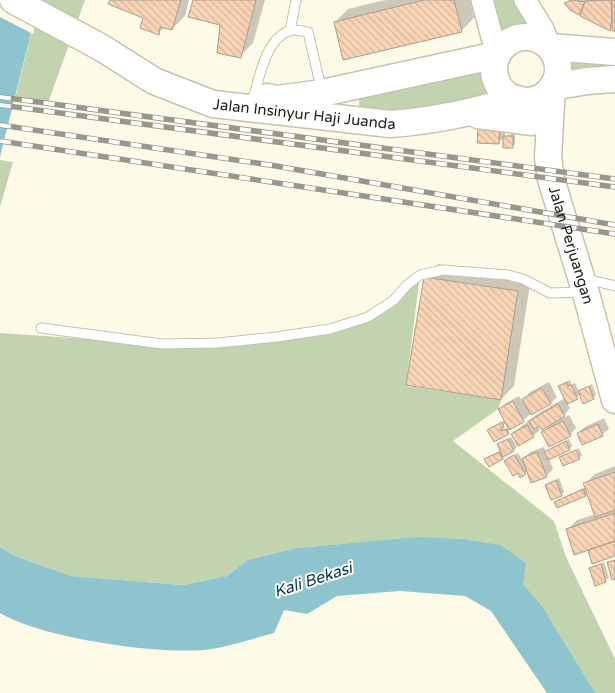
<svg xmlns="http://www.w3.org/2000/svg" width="615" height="693" font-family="'Varela Round',sans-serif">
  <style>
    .grass { fill: #c2d4af }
    .water { fill: #8dc4ce }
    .pier { fill: #fefae8 }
    .shadow { fill: #0003; fill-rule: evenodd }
    .building { fill: url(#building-back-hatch); stroke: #ad9c8e }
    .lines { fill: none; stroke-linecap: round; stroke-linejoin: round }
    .service-casing { stroke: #c7c2ae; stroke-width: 11 }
    .tertiary-casing { stroke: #c7c2ae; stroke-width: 24 }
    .primary-casing { stroke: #c7c2ae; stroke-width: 29 }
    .service { stroke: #fff; stroke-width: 9 }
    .tertiary { stroke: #fff; stroke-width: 21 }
    .primary { stroke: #fff; stroke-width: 26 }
    .rail-casing { stroke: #9a978a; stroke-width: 5.5 }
    .rail { stroke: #fff; stroke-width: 4; stroke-dasharray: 11; stroke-linecap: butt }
    .labels { text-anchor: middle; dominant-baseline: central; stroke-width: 4; stroke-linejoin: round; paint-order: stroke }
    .street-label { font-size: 15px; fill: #222018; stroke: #fff }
    .water-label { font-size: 16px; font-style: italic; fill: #053b42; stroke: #fff }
  </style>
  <defs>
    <pattern id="building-back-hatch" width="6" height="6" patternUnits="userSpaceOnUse" patternTransform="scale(1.25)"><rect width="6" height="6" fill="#f9d4b5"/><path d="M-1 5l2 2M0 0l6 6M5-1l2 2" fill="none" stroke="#d5b69b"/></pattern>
  </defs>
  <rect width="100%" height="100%" fill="#fefae8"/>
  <path class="grass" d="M39 0H85L48 103 15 99Z
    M482 0H525L550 47 615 52V79L557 78C559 64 556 56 546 47 515 18 476 64 505 93L366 122 359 107 360 92 497 55Z
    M0 160 13 162 0 207Z
    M420 275 406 386 501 400 498 409 453 441 554 521 566 557 615 659V693H593L523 584 354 543 297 548 247 560 227 576 183 585 71 576 15 556 0 547V333L162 344 277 337 368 317Z"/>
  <path class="water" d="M0 0H39L0 157Z
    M418 537 461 539 500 545 526 563 523 584 543 608 595 693H547L491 611 465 596 400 591 337 596 307 614 284 610 274 633C251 639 226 648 203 650 154 654 42 638 0 613V547L15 556 71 576 183 585 227 576 247 560 297 548Z"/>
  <path class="pier" d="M0 0H41L33 34 0 17Z"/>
  <path class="shadow" d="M111 0H189L185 16 172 29 165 27 158 33 144 17Z
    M194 0H265L253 43 240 56 221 24Z
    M385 0H470L474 18 461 31 335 22 348 9Z
    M569 0H615V30L614 24 610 29 584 8 579 14 565 4Z
    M506 119 505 136 515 133V144L512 147 504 137 498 143 479 130 486 123Z
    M438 264 531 278 514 386 501 399 425 277Z
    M570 380 571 384 575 383 579 392 592 384 596 395 593 398 581 394 567 403 570 408 564 415 537 425 540 430 533 436 512 434 537 414 565 398 560 386Z
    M549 382 557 397 551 403 531 413 523 421 510 428 508 433 489 430 505 420 499 410 506 403 519 396 522 401 530 392ZM506 423 509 427 504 430 502 426Z
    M569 415 576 428 570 435 543 432 552 423Z
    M604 418 609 429 602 435 578 433 585 427Z
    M511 437 517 447 514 450 502 458 489 457 501 450 499 445Z
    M569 439 572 446 569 449 549 459 553 469 546 476 528 471 525 473 509 458 518 453 522 460 530 452 544 447 546 452Z
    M579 448 582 455 579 458H561Z
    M615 466V555L589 549 567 530 577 520 596 514 588 492 585 495 556 502 586 487 585 484 595 474Z
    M559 478 564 492 561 495 546 485Z
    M604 562 609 578 596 584 591 569Z"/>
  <path class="building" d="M110 0H181L172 30 160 27 159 35 140 28 143 18 108 4Z
    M193 0H256L241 58 217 53 220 25 188 17Z
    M424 0H454L462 32 343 60 334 22Z
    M572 0 585 2 579 15 570 10 564 3Z
    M611 0 612 19 610 31 580 16 585 1Z
    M612 0H615V31H612Z
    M489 125H500L499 144 477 143 478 129 489 130Z
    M503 136H513V148H503Z
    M424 277 518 291 501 400 406 385Z
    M567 382 568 386 571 385 578 399 567 404 558 386Z
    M589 386 594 399 583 404 578 391Z
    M542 388 551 404 531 415 522 399Z
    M513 401 524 422 509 430 498 409Z
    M558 404 565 416 542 430 539 426 534 429 529 421Z
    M563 421 571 436 549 447 541 432Z
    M502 422 504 427 500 429 501 431 506 429 509 434 494 442 487 430Z
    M598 424 603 436 582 445 577 433Z
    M527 425 534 437 518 446 511 434Z
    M508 439 514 451 503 457 497 444Z
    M566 441 570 450 548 460 544 452Z
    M576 450 580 459 563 466 559 457Z
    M499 452 503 459 489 467 484 459Z
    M537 452 547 477 531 483 522 458Z
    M514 455 526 474 520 478 518 473 513 476 504 461Z
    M615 472V510L595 517 583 483Z
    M556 480 562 496 551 500 545 485Z
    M583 489 586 496 557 508 554 502Z
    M615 513V541L574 555 566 529Z
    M615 541V556L592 564 588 550Z
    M615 560V579L612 580 607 562Z
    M601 564 606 582 595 586 589 568Z"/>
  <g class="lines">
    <defs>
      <path id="service" d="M290 31 296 0
        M254 96C260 74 266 41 288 31 293 29 302 31 308 32L322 92
        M586 279 615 286
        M41 328 162 344 218 343 277 337 330 329 368 317 394 300 407 285 420 275 443 270 508 275 523 279 550 293 584 292"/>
      <path id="tertiary" d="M482 0 497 55
        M525 0 543 29 550 47"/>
      <g id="primary">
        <path id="s1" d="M13 0 102 48 154 81 213 104 390 124C434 121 475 112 518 99"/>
        <circle cx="526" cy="69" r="32"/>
        <path d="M550 47 615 52"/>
        <path id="s2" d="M615 79 587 81 552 87 548 157 551 179 587 297 615 400"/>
        <path d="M267 97 277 99 322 93 497 55"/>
        <path d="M478 115 532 122"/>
      </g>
    </defs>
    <use href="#service" class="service-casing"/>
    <use href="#tertiary" class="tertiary-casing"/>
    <use href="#primary" class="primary-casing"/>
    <use href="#service" class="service"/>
    <use href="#tertiary" class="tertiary"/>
    <use href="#primary" class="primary"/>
    <defs>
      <path id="rail" d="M0 97 615 179
        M0 105 615 187
        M0 125 270 165 615 225
        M0 141 615 234"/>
    </defs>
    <use href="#rail" class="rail-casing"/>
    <use href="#rail" class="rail"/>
  </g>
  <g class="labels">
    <g class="street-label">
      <text stroke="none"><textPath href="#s1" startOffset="318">Jalan Insinyur Haji Juanda</textPath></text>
      <text stroke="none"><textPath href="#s2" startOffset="225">Jalan Perjuangan</textPath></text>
    </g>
    <g class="water-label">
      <text transform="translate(313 580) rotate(-18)">Kali Bekasi</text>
    </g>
  </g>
</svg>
